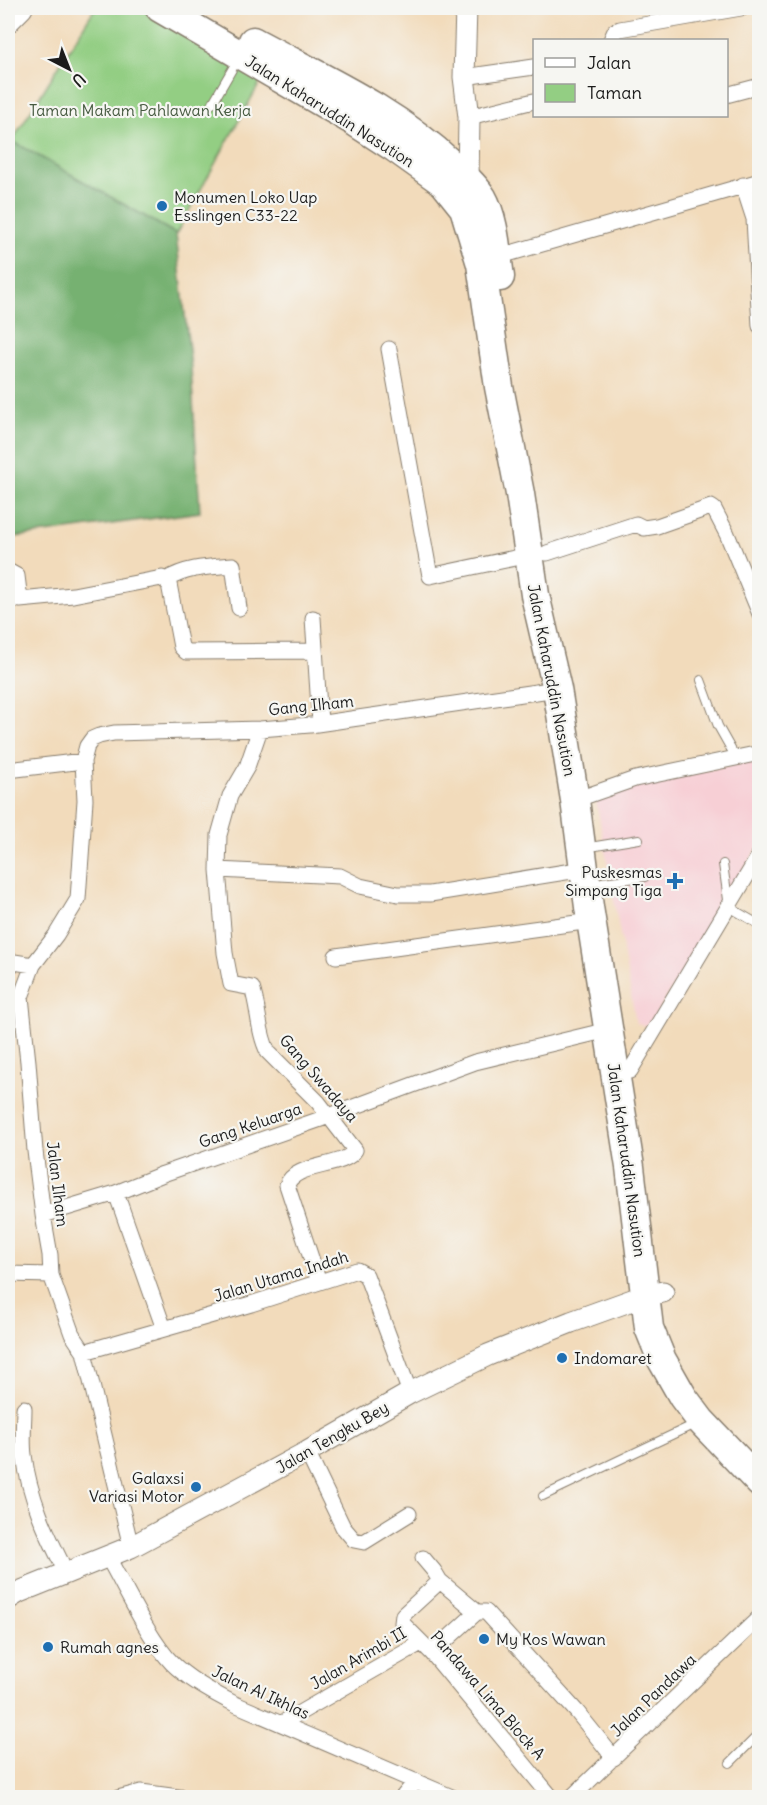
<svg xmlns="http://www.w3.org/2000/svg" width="767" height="1805" font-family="Delius,sans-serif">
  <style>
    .built { fill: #f7cfd5 }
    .green { fill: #93ce83; stroke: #587550; stroke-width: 1.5 }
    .forest { fill: #76b171; stroke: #496646; stroke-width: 1.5 }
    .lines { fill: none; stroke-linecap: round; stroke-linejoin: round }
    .lane-casing { stroke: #877c6c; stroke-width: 10 }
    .street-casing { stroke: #877c6c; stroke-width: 17 }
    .secondary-casing { stroke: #877c6c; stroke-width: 23 }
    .highway-casing { stroke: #877c6c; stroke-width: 31 }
    .lane { stroke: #fff; stroke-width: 8 }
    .street { stroke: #fff; stroke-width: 15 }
    .secondary { stroke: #fff; stroke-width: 21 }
    .highway { stroke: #fff; stroke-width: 28 }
    .poi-dot { fill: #1f6fb2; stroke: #f6f6f2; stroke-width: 2 }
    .labels { text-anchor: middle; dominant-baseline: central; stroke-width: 4.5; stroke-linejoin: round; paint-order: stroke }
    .park-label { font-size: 16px; fill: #465a40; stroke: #f6f6f2 }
    .street-label { font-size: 16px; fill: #1c1c1c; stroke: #f6f6f2 }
    .poi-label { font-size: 16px; fill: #1c1c1c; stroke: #f6f6f2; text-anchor: start }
  </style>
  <rect width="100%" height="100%" fill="#f6f6f2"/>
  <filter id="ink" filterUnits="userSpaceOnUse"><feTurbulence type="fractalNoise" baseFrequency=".0167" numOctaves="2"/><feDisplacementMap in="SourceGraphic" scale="12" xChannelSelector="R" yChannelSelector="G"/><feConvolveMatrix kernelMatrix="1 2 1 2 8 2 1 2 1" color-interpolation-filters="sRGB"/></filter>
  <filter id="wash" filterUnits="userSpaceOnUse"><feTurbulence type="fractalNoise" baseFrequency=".008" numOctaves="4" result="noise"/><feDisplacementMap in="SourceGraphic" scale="24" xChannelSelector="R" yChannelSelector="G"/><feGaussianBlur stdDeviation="1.35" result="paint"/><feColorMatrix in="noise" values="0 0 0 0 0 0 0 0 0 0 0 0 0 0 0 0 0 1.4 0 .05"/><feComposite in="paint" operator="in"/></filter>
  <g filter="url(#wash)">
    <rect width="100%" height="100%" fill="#f2dbbb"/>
    <path class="built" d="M759 759V845L718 916 653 1019 645 1026 636 1023 596 800 634 785Z"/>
    <path class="green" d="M95 8H144L262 79 176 234 12 141Z"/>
    <path class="forest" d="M8 132 12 141 176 234 191 368 200 512 8 538Z"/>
  </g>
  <g filter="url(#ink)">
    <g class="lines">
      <defs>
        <path id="lane" d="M212 104 238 59
          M701 680 718 726 736 758
          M596 846 639 839
          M723 864 729 907 760 925
          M602 882 645 877
          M543 1496 697 1423
          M730 1763 760 1733"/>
        <path id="street" d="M611 40 615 31 620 29 741 8
          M464 77 534 67
          M726 95 760 86
          M469 117 534 101
          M743 185 754 219 760 326
          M497 257 760 181
          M389 349 430 576 529 555
          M547 553 636 524 644 528 657 526 711 507 714 509 727 534 760 614
          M8 571 17 576 20 600 73 595 162 578 169 584 181 647 186 652 315 651
          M166 580C187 567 210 567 233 565L239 608
          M313 618 320 723
          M260 729 247 767 230 796 219 835 218 870 225 953 231 984 252 988C259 1008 258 1033 268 1052L318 1102 355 1150C344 1169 295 1162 287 1185L319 1282
          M8 770 83 761
          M575 800 635 779 760 753
          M218 870 340 876 360 886 398 894H430L584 869
          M336 956 591 921
          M8 961 33 965
          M616 1074 630 1071 760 854
          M116 1193 164 1329
          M43 1215 116 1193 163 1174 321 1119 475 1062 608 1030
          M8 1274 51 1275
          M84 1352 251 1304 357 1270 366 1275 410 1393
          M24 1408C24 1423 22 1439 24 1455 29 1497 47 1535 66 1572
          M307 1452 343 1527 354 1540 364 1542 409 1514
          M131 1547 84 1352 72 1334 51 1275 50 1255 43 1215 35 1151 28 1062 21 997 33 965 56 935 78 899 85 800 83 761 87 746 92 739 99 736 114 733 260 729 310 725 557 689
          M107 1556C125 1587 148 1638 172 1663 189 1680 213 1693 235 1704L454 1798
          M423 1558 434 1571 440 1581 477 1612H486L577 1712 614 1758
          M440 1581 403 1615 402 1623 432 1653 552 1798
          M432 1653 477 1612
          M282 1723 421 1643
          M118 1798 141 1792 186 1798
          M402 1798 416 1781
          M571 1798 760 1617"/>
        <path id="secondary" d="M8 22 22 8
          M462 187 468 180 469 117 464 77 466 8
          M8 1599 19 1592 131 1547 307 1452 410 1393 488 1355 571 1322 646 1295 663 1292"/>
        <path id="highway" d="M160 8 352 120 395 148 444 183 464 208 481 264 499 387 520 494 535 595 557 689 575 800 589 907 630 1167 649 1328 662 1360 683 1397 701 1421 760 1483
          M253 41C321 78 394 110 451 164 462 174 474 184 482 197 495 220 496 251 500 277"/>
      </defs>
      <use href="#lane" class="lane-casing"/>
      <use href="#street" class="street-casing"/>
      <use href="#secondary" class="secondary-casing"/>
      <use href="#highway" class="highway-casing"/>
      <use href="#lane" class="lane"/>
      <use href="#street" class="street"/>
      <use href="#secondary" class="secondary"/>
      <use href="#highway" class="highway"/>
    </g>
  </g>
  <g class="poi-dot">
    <circle cx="162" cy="206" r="6"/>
    <path d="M672 872h6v6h6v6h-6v6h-6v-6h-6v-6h6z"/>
    <circle cx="562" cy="1358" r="6"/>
    <circle cx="196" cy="1487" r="6"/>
    <circle cx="484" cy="1639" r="6"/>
    <circle cx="48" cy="1647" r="6"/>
  </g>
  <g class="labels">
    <g class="park-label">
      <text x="140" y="110">Taman Makam Pahlawan Kerja</text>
    </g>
    <g class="street-label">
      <text transform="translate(330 111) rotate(32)">Jalan Kaharuddin Nasution</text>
      <text transform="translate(552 680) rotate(79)">Jalan Kaharuddin Nasution</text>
      <text transform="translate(311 705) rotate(-6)">Gang Ilham</text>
      <text transform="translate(319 1078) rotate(49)">Gang Swadaya</text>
      <text transform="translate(250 1125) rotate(-19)">Gang Keluarga</text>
      <text transform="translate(627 1160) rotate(82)">Jalan Kaharuddin Nasution</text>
      <text transform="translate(58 1184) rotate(83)">Jalan Ilham</text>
      <text transform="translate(281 1276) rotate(-17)">Jalan Utama Indah</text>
      <text transform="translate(332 1437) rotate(-30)">Jalan Tengku Bey</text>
      <text transform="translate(358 1658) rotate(-30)">Jalan Arimbi II</text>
      <text transform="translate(261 1692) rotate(25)">Jalan Al Ikhlas</text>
      <text transform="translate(488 1695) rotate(49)">Pandawa Lima Block A</text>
      <text transform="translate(653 1695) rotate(-44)">Jalan Pandawa</text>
    </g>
    <g class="poi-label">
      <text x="174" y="197">Monumen Loko Uap<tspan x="174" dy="18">Esslingen C33-22</tspan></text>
      <text x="662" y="872" text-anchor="end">Puskesmas<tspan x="662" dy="18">Simpang Tiga</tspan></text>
      <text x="574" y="1358">Indomaret</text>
      <text x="184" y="1478" text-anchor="end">Galaxsi<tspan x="184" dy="18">Variasi Motor</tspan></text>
      <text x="496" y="1639">My Kos Wawan</text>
      <text x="60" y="1647">Rumah agnes</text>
    </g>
  </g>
  <rect width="767" height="1805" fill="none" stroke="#f6f6f2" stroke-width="30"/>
  <rect x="533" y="39" width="195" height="78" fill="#f6f6f2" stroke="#9f9f9c" stroke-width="1.5"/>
  <rect x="545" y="58" width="30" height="9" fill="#ffffff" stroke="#9f9f9c" stroke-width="1.5"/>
  <text x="587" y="69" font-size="18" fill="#1c1c1c">Jalan</text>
  <rect x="545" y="84" width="30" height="18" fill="#93ce83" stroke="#9f9f9c" stroke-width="1.5"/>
  <text x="587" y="99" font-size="18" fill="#1c1c1c">Taman</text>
  <g transform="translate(69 69) rotate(138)" stroke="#f6f6f2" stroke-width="4.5" paint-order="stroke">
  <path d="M0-4.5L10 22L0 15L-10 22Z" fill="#1c1c1c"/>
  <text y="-9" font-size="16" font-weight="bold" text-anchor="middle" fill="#1c1c1c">U</text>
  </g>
</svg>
